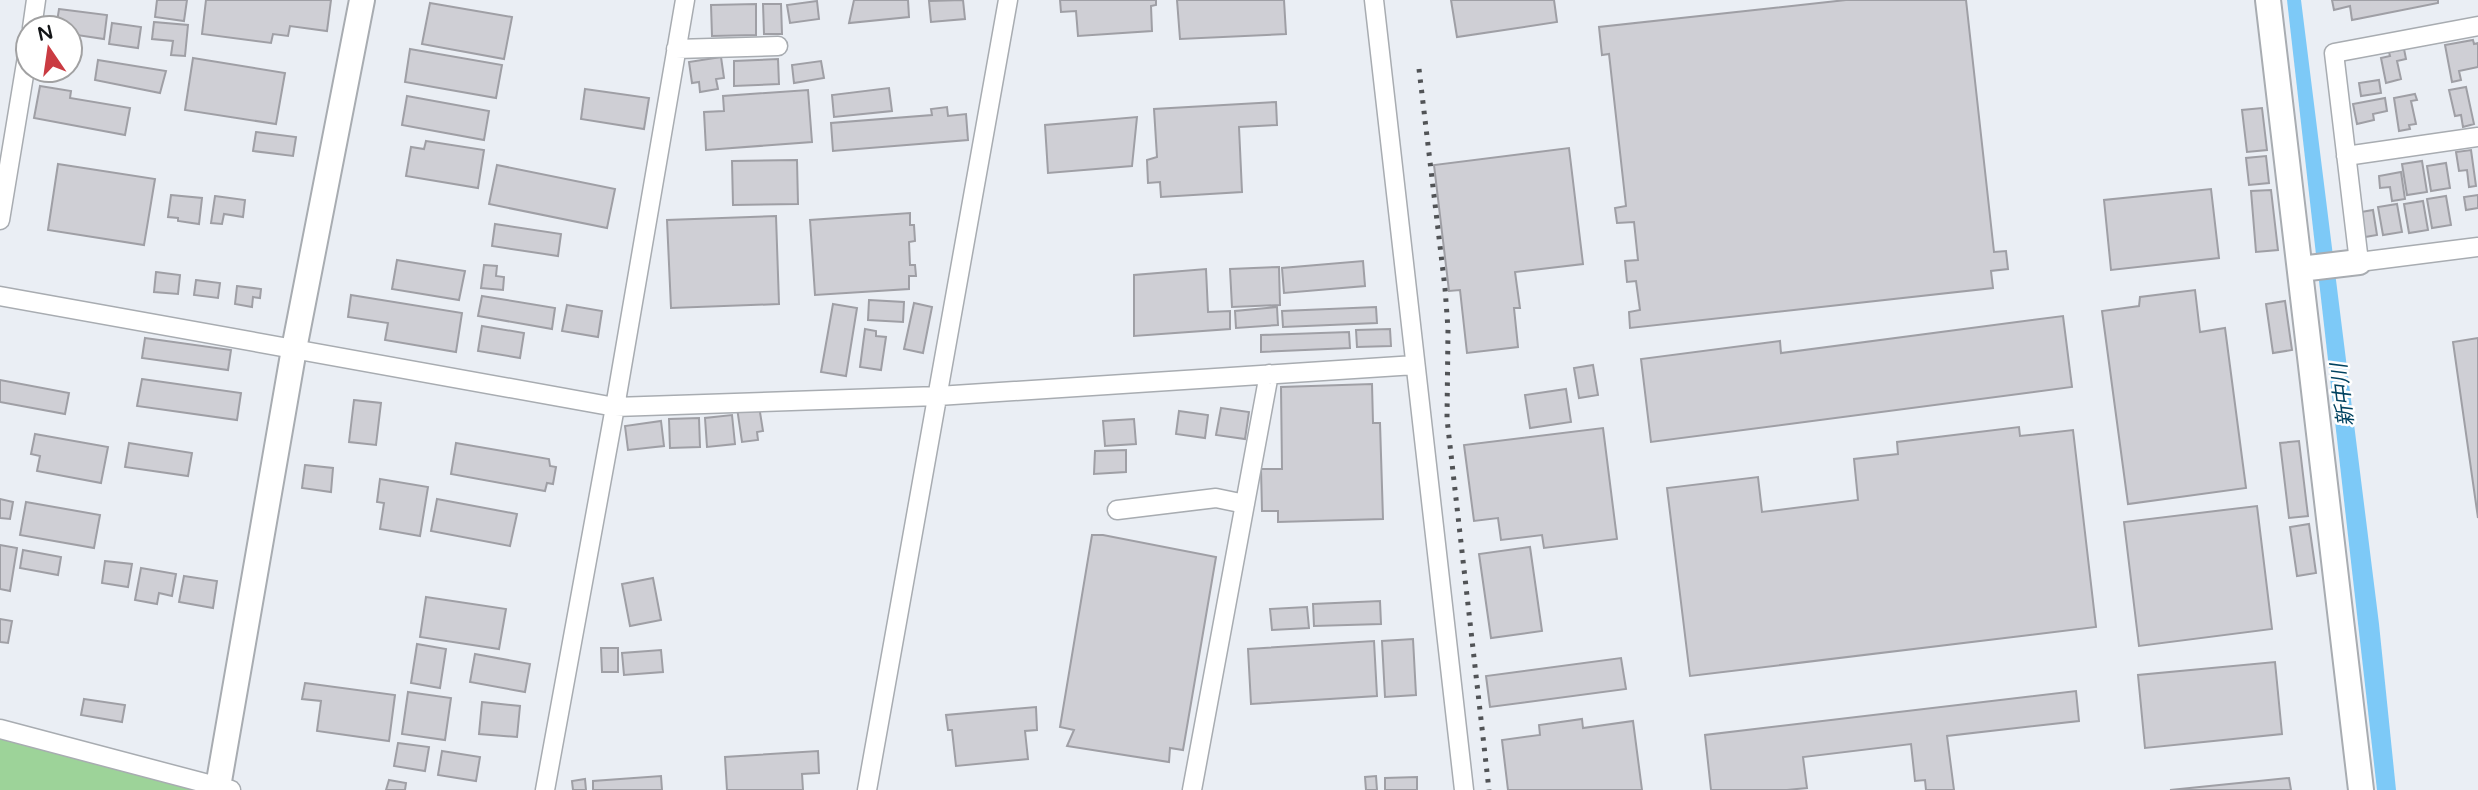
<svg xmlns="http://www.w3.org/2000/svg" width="2478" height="790" font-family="'Varela Round','Noto Sans JP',sans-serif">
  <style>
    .green { fill: #9dd399 }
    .water { fill: #7dc9f7 }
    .building { fill: #cfcfd5; stroke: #9f9fa5; stroke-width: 2 }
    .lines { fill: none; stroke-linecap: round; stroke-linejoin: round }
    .street-casing { stroke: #a8acb1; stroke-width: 21 }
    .secondary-casing { stroke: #a8acb1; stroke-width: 28 }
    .street { stroke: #fff; stroke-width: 18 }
    .secondary { stroke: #fff; stroke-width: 24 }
    .rail { stroke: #515356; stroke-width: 5; stroke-dasharray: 3.5 7; stroke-linecap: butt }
    .labels { text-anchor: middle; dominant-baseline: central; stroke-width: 5; stroke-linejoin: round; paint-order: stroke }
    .water-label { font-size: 21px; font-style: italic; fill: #004260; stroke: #fff }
  </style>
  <rect width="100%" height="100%" fill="#eaeef4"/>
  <path class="green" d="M0 729 231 790H0Z"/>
  <path class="water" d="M2287 0H2301L2379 624 2396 790H2377Z"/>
  <path class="building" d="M157 0H187L184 21 155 17Z
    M206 0H331L327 31 290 26 288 36 273 34 271 43 202 34Z
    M854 0H908L909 17 849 23Z
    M963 0 965 19 931 22 929 1Z
    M1060 0H1156V5L1151 6 1152 31 1078 36 1076 11 1061 12Z
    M1177 0H1284L1286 34 1180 39Z
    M1451 0H1554L1557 22 1457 37Z
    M1846 0H1966L1994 252 2006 251 2008 269 1991 271 1993 288 1630 328 1629 312 1640 310 1636 281 1627 282 1625 261 1638 260 1634 222 1617 223 1615 208 1626 206 1609 54 1602 55 1599 27Z
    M2332 0H2438V3L2352 20 2350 6 2334 10Z
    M817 1 819 19 790 23 787 5Z
    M430 3 512 17 504 59 422 44Z
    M756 4V35L712 36 711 5Z
    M763 4H781L782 34H764Z
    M59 9 107 15 104 39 70 34V28H56Z
    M154 22 188 25 185 56 171 55 173 41 152 39Z
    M112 23 141 27 138 48 109 44Z
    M2473 40 2474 44 2478 43V67L2459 71 2461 80 2452 82 2445 45Z
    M410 49 502 65 496 98 405 82Z
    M2404 49 2406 59 2397 61 2401 79 2386 83 2381 58 2390 56 2389 52Z
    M721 57 724 78 716 79 718 89 700 92 699 82 692 83 689 62Z
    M193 58 285 73 276 124 185 110Z
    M778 59 779 84 734 86V61Z
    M98 60 166 71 160 93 95 80Z
    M821 61 824 78 794 83 792 65Z
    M2379 80 2381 93 2361 96 2359 83Z
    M40 86 71 91 70 98 130 108 125 135 34 118Z
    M2466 87 2474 124 2463 127 2461 115 2455 116 2449 90Z
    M889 88 892 111 834 117 832 95Z
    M585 89 649 98 644 129 581 119Z
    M808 90 812 142 706 150 704 112 724 111 723 96Z
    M2415 94 2417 100 2411 101 2416 124 2409 125 2410 129 2399 131 2394 98Z
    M407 96 489 111 484 140 402 125Z
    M2385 98 2387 111 2373 114 2374 120 2357 124 2353 104Z
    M1276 102 1277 125 1239 127 1242 192 1161 197 1160 182 1148 183 1147 160 1157 157 1154 109Z
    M947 107 948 116 966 114 968 140 833 151 831 123 932 115 931 109Z
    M2262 108 2267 150 2247 152 2242 110Z
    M1137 117 1132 166 1048 173 1045 125Z
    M256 132 296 137 293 156 253 151Z
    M426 141 484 150 478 188 406 176 411 147 424 149Z
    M1569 148 1583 264 1515 272 1520 308H1514L1518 347 1467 353 1460 290 1449 291 1434 165Z
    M2471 150 2476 186 2469 187 2467 170 2459 171 2456 152Z
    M2266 156 2269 183 2249 185 2246 158Z
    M797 160 798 204 733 205 732 161Z
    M2422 161 2427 192 2407 195 2402 164Z
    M2446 163 2450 188 2431 191 2427 166Z
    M58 164 155 179 144 245 48 230Z
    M497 165 615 189 607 228 489 204Z
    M2401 172 2405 199 2392 201 2390 187 2380 188 2379 176Z
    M2211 189 2219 258 2111 270 2104 200Z
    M2271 190 2278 250 2256 252 2251 191Z
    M171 195 202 198 199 224 178 221V218L168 217Z
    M2478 195V208L2466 210 2464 197Z
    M215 196 245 200 243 217 224 214 222 224 211 223Z
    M2446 196 2451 225 2432 228 2427 199Z
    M2423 201 2428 230 2409 233 2404 204Z
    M2397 204 2402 232 2383 235 2378 207Z
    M2373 210 2377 235 2365 237 2361 212Z
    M910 213V225H914L915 241 909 242 910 265H915L916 276H909V289L815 295 810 220Z
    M776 216 779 304 671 308 667 220Z
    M495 224 561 234 558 256 492 246Z
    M397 260 465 271 459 300 392 289Z
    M1363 261 1365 286 1284 293 1282 268Z
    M484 265 497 266 496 276 504 277 503 290 481 288Z
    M1279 267 1280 305 1232 307 1230 269Z
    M1206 269 1208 312 1230 311V329L1134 336V275Z
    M156 272 180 275 178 294 154 292Z
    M196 280 220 283 218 298 194 295Z
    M237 286 261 289 260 298 253 297 252 307 235 304Z
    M2195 290 2200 332 2225 328 2246 488 2128 504 2102 311 2139 306 2140 297Z
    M351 295 462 313 456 352 385 340 388 323 348 317Z
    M482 296 555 308 552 329 478 316Z
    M869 300 904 302 903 322 868 320Z
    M2285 301 2292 350 2273 353 2266 304Z
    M914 303 932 307 923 353 904 349Z
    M833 304 857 308 846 376 821 372Z
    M567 305 602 311 598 337 562 331Z
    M1277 307 1278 325 1236 328 1235 311Z
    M1376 307 1377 323 1283 327 1282 311Z
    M2063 316 2072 387 1651 442 1641 359 1780 341 1781 353Z
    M482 326 524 333 520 358 478 351Z
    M865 329 876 331V336L886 337 881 370 860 367Z
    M1390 329 1391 346 1357 347 1356 330Z
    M1349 332 1350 348 1261 352V335Z
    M145 338 231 350 228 370 142 358Z
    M2478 338V518L2453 342Z
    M1593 365 1598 395 1579 398 1574 368Z
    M142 379 241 393 237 420 137 406Z
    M0 380 69 393 65 414 0 402Z
    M1372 384 1373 423H1380L1383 519 1278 522V511H1262L1261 469H1282L1281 387Z
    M1566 389 1571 422 1530 428 1525 395Z
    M354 400 381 403 376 445 349 442Z
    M759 406 763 431 757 432 758 440 742 442 737 408Z
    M1221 408 1249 412 1245 439 1216 435Z
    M1179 411 1208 415 1205 438 1176 434Z
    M732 415 735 444 707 447 705 418Z
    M699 418 700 447 670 448 669 419Z
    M1134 419 1136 444 1105 446 1103 421Z
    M661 421 664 446 628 450 625 426Z
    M2019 427 2020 436 2073 430 2096 627 1690 676 1667 488 1758 477 1762 512 1858 500 1854 459 1898 454 1897 442Z
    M1603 428 1617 539 1544 548 1542 535 1501 540 1498 518 1474 521 1464 445Z
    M35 434 108 447 101 483 37 471 40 456 31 454Z
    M2299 441 2308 516 2289 518 2280 443Z
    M129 443 192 453 188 476 125 467Z
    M456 443 549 459 550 466 556 467 553 484 547 483 545 491 451 474Z
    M1126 450V472L1094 474 1095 451Z
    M305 465 333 468 331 492 302 488Z
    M380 479 428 487 420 536 380 529 384 503 377 502Z
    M0 499 13 502 10 519 0 518Z
    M437 499 517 514 510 546 431 531Z
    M26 502 100 515 94 548 20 535Z
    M2257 506 2272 629 2139 646 2124 522Z
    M2309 524 2316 573 2297 576 2290 527Z
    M1092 535H1103L1216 557 1183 750 1170 748 1169 762 1067 746 1074 730 1060 727Z
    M0 545 17 548 10 591 0 589Z
    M1530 547 1542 631 1491 638 1479 554Z
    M23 550 61 557 58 575 20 568Z
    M105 561 132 564 128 587 102 583Z
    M141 568 176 574 172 596 159 593 157 604 135 600Z
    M184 576 217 581 213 608 179 602Z
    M653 578 661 620 630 626 622 584Z
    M426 597 506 609 499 649 420 637Z
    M1380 601 1381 624 1314 626 1313 604Z
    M1307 607 1309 628 1272 630 1270 609Z
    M0 619 12 621 8 643 0 642Z
    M1413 639 1416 695 1385 697 1382 641Z
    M1374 641 1377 696 1251 704 1248 649Z
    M417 644 446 649 440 688 411 683Z
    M601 648H618V672H602Z
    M661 650 663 672 624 675 622 653Z
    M475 654 530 664 525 692 470 682Z
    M1621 658 1626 689 1490 707 1486 676Z
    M2275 662 2282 734 2145 748 2138 675Z
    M305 683 395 695 389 741 317 731 321 701 302 699Z
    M2076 691 2079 721 1947 736 1954 790H1926L1925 780 1915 781 1911 744 1803 757 1807 788 1787 790H1711L1705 735Z
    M408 692 451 698 445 740 402 734Z
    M84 699 125 705 122 722 81 715Z
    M482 702 520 706 517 737 479 734Z
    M1036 707 1037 730 1025 731 1028 759 956 766 952 730H948L946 715Z
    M1582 719 1583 728 1633 721 1642 790H1508L1502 740 1540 735 1539 725Z
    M398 743 429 747 425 771 394 766Z
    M442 751 480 757 476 781 438 775Z
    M818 751 819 773 802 774 803 790H727L725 757Z
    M661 776 662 790H593V781Z
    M1376 776 1377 790H1366L1365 777Z
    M1417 777V790H1385V778Z
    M2289 778 2291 790H2170Z
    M585 779 586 790H573L572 781Z
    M389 780 406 783 405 790H386Z"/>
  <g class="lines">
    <defs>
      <path id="street" d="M1374 0 1464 790
        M2478 26 2334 53 2359 262 2478 247
        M32 28 36 0
        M676 49 778 46
        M2346 156 2478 137
        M0 220 28 51
        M0 296 615 407 938 396 1415 365
        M1117 510 1216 498 1245 504
        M0 729 231 790
        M545 790 615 407 685 0
        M867 790 1008 0
        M1192 790 1269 374"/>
      <path id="secondary" d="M2268 0 2361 790
        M2300 269 2359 262
        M218 787 294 349 362 0"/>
    </defs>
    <use href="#street" class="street-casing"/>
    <use href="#secondary" class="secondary-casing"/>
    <use href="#street" class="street"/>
    <use href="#secondary" class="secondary"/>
    <path class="rail" d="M1419 69 1445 288 1448 329 1447 419 1489 790"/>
  </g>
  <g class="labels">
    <g class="water-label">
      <text transform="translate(2343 395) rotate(-97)">新中川</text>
    </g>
  </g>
  <g transform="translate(49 49) rotate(347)"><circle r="33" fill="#ffffff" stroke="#a1a1a2" stroke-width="2"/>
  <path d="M0-5L12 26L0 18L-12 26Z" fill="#ca3b42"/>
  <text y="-10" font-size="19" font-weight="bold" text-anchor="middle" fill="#131517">N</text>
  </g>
</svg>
